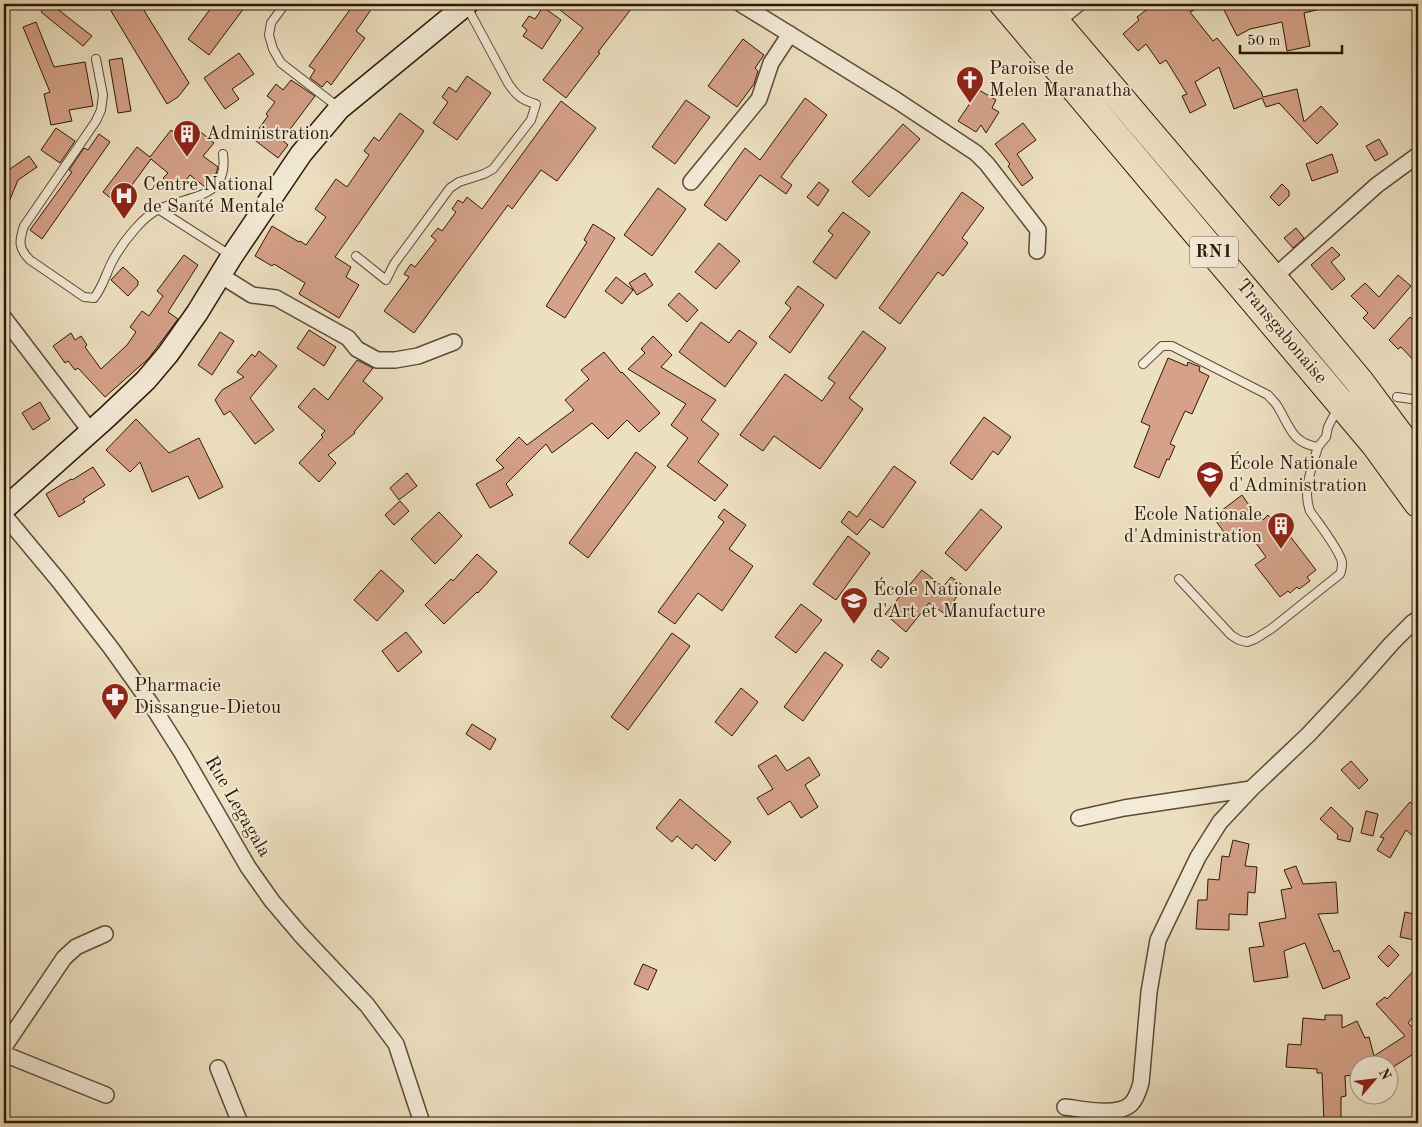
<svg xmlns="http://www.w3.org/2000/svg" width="1422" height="1127" font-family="'Old Standard TT',serif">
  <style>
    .building { fill: #d5a188; stroke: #2e1805 }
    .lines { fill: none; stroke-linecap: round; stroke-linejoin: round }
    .lane-casing { stroke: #5e4a34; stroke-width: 10 }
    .street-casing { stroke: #5e4a34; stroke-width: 18 }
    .secondary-casing { stroke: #2e1805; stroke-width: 24 }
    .highway-casing { stroke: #2e1805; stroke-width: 30 }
    .lane { stroke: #f3ebd7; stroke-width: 8 }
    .street { stroke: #f3ebd7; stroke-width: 15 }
    .secondary { stroke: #f3ebd7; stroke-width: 21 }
    .highway { stroke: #ede0c1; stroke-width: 28 }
    .labels { text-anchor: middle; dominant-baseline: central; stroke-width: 4; stroke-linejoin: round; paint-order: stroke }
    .shield { fill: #f3ebd7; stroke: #695744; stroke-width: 1 }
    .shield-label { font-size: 18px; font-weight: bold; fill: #2e1805 }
    .poi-label { font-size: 19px; fill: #2e1805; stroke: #f3ebd7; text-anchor: start }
    .street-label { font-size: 19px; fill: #2e1805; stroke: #f3ebd7 }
  </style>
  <rect width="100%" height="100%" fill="#ede0c1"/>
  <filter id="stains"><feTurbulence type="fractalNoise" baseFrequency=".004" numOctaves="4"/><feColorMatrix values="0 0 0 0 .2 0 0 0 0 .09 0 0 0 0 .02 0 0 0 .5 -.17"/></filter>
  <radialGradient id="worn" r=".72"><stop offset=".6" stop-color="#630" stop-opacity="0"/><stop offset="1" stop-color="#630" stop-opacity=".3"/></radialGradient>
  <path class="building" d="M48 4H51L92 36 83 46 41 12Z
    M123 4H140L189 83 178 97 167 104 111 11Z
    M214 4H247L209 55 188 39Z
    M354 4H375L356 31 365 38 331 85 327 81 322 87 310 78 315 70 309 66Z
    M565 4H635L598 52 600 53 566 98 543 80 583 28 560 10Z
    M1154 4H1207L1190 12 1213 41 1217 38 1261 91 1263 97 1297 89 1304 122 1321 106 1338 124 1317 144 1279 103 1266 107 1262 98 1234 109 1219 67 1195 82 1206 105 1190 113 1182 96 1187 94 1166 60 1160 64 1146 44 1138 51 1123 34 1139 20 1137 17Z
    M1221 4H1324L1325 8 1304 13 1310 46 1287 51 1282 22 1250 29 1237 36Z
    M543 7 561 20 542 49 523 36 527 30 522 26 529 16 535 19Z
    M36 22 54 67 85 62 93 106 69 110 72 121 51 125 44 94 50 92 23 27Z
    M743 39 764 55 755 68 758 71 754 84 737 107 708 86Z
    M239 53 254 74 232 89 239 99 225 109 204 78Z
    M122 58 131 111 118 113 109 60Z
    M467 76 491 93 457 140 433 123 448 102 442 97 449 87 456 92Z
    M291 80 315 96 282 140 288 145 278 158 252 138 268 116 266 114 275 102 267 96 276 84 283 90Z
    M979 90 996 100 992 108 999 112 986 133 981 125 976 132 958 121Z
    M805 98 827 115 781 177 792 185 786 194 760 175 726 221 704 205 745 148 760 160Z
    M686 100 710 117 675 164 652 147Z
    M561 101 596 128 557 181 541 170 512 209 508 205 414 333 384 311 409 277 404 274 411 264 415 267 436 240 431 236 438 228 442 231 456 212 452 209 458 200 463 203 467 197 482 209Z
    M400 113 424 131 335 257 351 267 346 277 359 285 339 318 299 294 305 283 274 264 272 266 255 256 272 226 299 242 300 241 306 245 326 217 315 209 336 179 347 187 369 155 364 151 374 137 379 141Z
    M1023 123 1036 140 1017 154 1033 178 1022 186 1008 166 1010 164 995 144Z
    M903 124 920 139 869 197 852 182Z
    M56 128 75 141 60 163 41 150Z
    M196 128 214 143 203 156 218 167 215 177 209 184 205 187 190 175 182 185 179 183 175 188 163 178 168 173 151 159 118 204 103 192 137 147 150 157 171 130 186 142Z
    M99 134 110 142 42 239 30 230 72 172 69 170 84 148 88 150Z
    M1379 139 1388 154 1375 161 1366 146Z
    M1332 154 1338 172 1312 181 1306 164Z
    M29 156 37 167 18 180 4 214V173Z
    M819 182 829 190 818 206 807 197Z
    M1282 184 1289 191V196L1279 206 1270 197Z
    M658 188 686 209 652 256 624 235Z
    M962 192 984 208 962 238 968 243 943 276 938 272 900 324 879 308Z
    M843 212 870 232 836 279 813 262 833 235 828 231Z
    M593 224 615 238 565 318 546 306 587 242 584 240Z
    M1296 228 1304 238 1293 248 1284 238Z
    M719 243 740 261 716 289 695 272Z
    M1332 247 1340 255 1331 262 1345 279 1332 290 1311 265Z
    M184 255 198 265 168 312 178 319 149 358 105 397 78 368 75 370 68 361 65 363 53 346 71 333 75 340 81 336 87 345 85 347 101 369 127 345 136 332 130 327 142 311 149 316 163 296 157 291Z
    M123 267 138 281V285L128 296 111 280Z
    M645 273 653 285 637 295 629 283Z
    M1398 275 1411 286 1374 329 1363 318 1368 313 1351 296 1365 283 1379 297Z
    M616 277 633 290 622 304 605 291Z
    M798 286 824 305 790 353 769 337 791 308 785 303Z
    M679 293 698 310 687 322 668 305Z
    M1410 317 1418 325V365L1401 347 1398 349 1389 340Z
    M701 322 729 343 739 330 757 343 725 387 679 352Z
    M309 330 336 347 324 366 297 348Z
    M863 331 886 348 849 398 863 409 820 469 774 436 763 451 740 435 785 374 822 401 835 383 828 378Z
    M220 332 234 341 212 375 198 365Z
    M653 336 672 355 661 367 716 400 701 420 719 434 698 462 728 485 715 501 667 466 688 438 671 425 686 404 628 369 645 353 641 349Z
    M259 351 277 366 250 398 274 430 255 444 230 411 224 415 215 400 222 390 244 377 237 372 252 354 255 357Z
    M604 352 621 373 622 372 623 373 660 413 639 432 627 420 608 439 592 423 552 453 546 444 506 484 513 495 490 508 476 484 504 468 496 460 519 437 527 445 574 410 565 400 589 379 581 370Z
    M1168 358 1187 366 1188 362 1200 367 1199 371 1209 376 1192 414 1185 411 1170 444 1175 446 1169 460 1167 459 1159 478 1134 467 1150 426 1141 422Z
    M357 360 373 368 363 381 383 398 354 432 355 433 328 455 336 463 319 482 299 463 323 437 321 435 325 431 298 407 314 388 328 400Z
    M40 402 50 419 33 430 22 413Z
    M984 417 1011 437 998 455 993 451 972 480 950 463Z
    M136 419 169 453 199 438 223 487 199 499 188 476 152 492 140 462 130 472 106 450Z
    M636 452 656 467 588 558 569 543Z
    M894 466 916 482 883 528 870 519 857 535 841 522 849 511 857 517Z
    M93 467 105 485 83 499 85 502 59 517 46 494 71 479 72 480Z
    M407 473 417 486 399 500 390 488Z
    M1242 495 1255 514 1257 512 1263 520 1268 515 1276 526 1280 523 1316 570 1307 577 1310 581 1299 589 1297 587 1290 593 1288 591 1280 597 1255 565 1266 557 1253 539 1247 543 1238 532 1229 539 1213 517Z
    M400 501 409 511 394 525 385 515Z
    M724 509 746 525 729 549 753 566 722 611 698 593 675 624 658 612 724 522 718 517Z
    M981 509 1002 527 966 571 945 553Z
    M439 512 462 536 435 564 411 539Z
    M848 536 870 553 836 600 813 584Z
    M477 554 497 572 478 593 477 592 444 624 425 605 451 579 453 581Z
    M381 570 404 591 377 621 354 600Z
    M922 570 943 587 951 577 964 586 945 614 929 603 906 632 885 614Z
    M801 604 822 620 796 653 775 637Z
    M406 632 422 652 398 672 382 651Z
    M672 633 690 646 628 730 611 717Z
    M878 650 889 658 881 668 871 660Z
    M825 652 843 665 803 721 784 707Z
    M741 688 758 702 732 736 715 722Z
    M472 724 496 739 490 750 466 734Z
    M776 755 787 771 809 757 820 775 805 785 818 807 801 818 790 801 768 815 757 798 773 789 758 766Z
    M1351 761 1368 780 1359 789 1341 770Z
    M680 799 731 842 715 861 696 844 692 849 677 836 672 842 656 828Z
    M1410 802 1418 809V831L1413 836 1406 830 1390 858 1377 850 1384 838 1380 837Z
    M1331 807 1353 828 1350 842 1337 839 1338 835 1320 819Z
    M1366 811 1378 814 1373 836 1361 833Z
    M1233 840 1249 844 1245 866 1257 867 1255 893 1248 892 1247 915 1229 914V930L1196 929 1198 900H1207L1208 879 1219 880 1222 856 1229 857Z
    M1296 866 1303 884 1336 882 1338 913 1318 914 1334 952 1339 950 1350 978 1323 989 1305 943 1284 951 1288 977 1254 982 1249 948 1264 946 1259 923 1286 918 1281 890 1292 888 1284 870Z
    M1405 912 1418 915 1414 940 1400 937Z
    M1389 945 1399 955 1388 967 1378 957Z
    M643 964 657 970 648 990 634 984Z
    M1418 966V1011L1408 1023 1415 1030 1418 1028V1051L1390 1069V1064H1360V1074L1345 1076 1346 1096 1341 1097V1123H1324L1322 1073H1317V1069L1286 1067 1288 1044 1301 1045 1303 1018 1325 1020V1015H1342V1028L1357 1021 1365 1038 1369 1037 1374 1056 1405 1036 1376 1004 1385 997 1387 999Z"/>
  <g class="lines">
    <defs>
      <path id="lane" d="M285 4 271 23 269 35 273 49 281 63 338 107
        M96 59 103 95 101 110 96 121 24 226C19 241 18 248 30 260L84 297 94 298C103 287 106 273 113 260 118 251 128 237 135 229 141 222 151 213 159 209 188 195 229 200 223 154
        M158 209 230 255
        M356 256 386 280 394 264 450 188 459 182 484 174 493 169 531 120 536 104C521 100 516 95 508 83L467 7
        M1143 364 1162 346H1172L1268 395C1271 399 1276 403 1278 407 1290 427 1292 443 1318 447L1326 437 1328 427 1333 417
        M1397 397 1418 400
        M1179 579 1231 635 1239 640 1247 642 1255 639 1271 629 1340 574C1342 570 1342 567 1342 562 1339 549 1319 524 1310 511 1302 491 1312 467 1318 447"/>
      <path id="street" d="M741 4 896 100 976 153 987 164 1038 230 1037 251
        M1055 22 1078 4
        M691 182 759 99 771 63 790 34
        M220 275 252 295 276 298 348 338 357 349 377 360H395L418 356 454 342
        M1273 278 1377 185 1418 155
        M4 318 91 432
        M4 515 59 581 111 648 151 704 182 753 248 867 272 901 300 934 367 1005 396 1044 422 1123
        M1079 818 1124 808 1251 789
        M4 1047 64 958 76 947 105 934
        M4 1054 106 1095
        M218 1068 240 1123
        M1065 1107C1082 1109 1117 1117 1131 1104 1136 1099 1139 1090 1141 1083L1149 992 1158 940 1198 857 1220 822 1251 789 1308 735 1355 685 1392 643 1412 623 1418 619"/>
      <path id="secondary" d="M4 509 107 417 146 380 168 354 197 313 232 256 301 154 339 109 467 4"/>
      <path id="highway" d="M1004 4 1375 444 1418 503
        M1040 4 1273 278 1359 381 1418 460"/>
    </defs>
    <use href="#lane" class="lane-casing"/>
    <use href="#street" class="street-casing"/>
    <use href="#secondary" class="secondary-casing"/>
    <use href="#highway" class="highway-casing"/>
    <use href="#lane" class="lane"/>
    <use href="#street" class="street"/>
    <use href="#secondary" class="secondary"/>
    <use href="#highway" class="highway"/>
  </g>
  <defs>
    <symbol id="church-pin" viewBox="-11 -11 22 30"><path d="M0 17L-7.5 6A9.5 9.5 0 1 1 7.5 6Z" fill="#8f2418" stroke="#f3ebd7"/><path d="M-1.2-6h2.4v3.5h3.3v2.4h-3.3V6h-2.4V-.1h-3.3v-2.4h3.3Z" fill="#fff"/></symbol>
    <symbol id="building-pin" viewBox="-11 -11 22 30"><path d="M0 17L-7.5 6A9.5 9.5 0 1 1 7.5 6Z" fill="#8f2418" stroke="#f3ebd7"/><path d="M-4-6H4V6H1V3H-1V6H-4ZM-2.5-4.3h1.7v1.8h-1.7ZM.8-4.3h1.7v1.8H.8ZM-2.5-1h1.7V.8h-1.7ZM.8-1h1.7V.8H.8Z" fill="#fff"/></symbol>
    <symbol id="hospital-pin" viewBox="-11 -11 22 30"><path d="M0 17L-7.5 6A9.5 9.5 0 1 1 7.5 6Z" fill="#8f2418" stroke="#f3ebd7"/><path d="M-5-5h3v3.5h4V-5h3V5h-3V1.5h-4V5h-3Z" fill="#fff"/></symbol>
    <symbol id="university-pin" viewBox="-11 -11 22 30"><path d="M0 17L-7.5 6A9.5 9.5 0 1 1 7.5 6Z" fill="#8f2418" stroke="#f3ebd7"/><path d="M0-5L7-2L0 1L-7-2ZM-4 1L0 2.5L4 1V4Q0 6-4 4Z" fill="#fff"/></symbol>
    <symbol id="pharmacy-pin" viewBox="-11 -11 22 30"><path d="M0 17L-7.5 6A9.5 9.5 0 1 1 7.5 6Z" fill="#8f2418" stroke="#f3ebd7"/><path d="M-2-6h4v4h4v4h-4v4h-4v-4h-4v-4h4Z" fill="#fff"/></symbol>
  </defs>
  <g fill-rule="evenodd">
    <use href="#church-pin" x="954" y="64" width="32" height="43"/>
    <use href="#building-pin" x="171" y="118" width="32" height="43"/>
    <use href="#hospital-pin" x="108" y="180" width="32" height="43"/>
    <use href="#university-pin" x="1194" y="459" width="32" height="43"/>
    <use href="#building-pin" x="1265" y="510" width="32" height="43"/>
    <use href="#university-pin" x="838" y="585" width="32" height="43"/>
    <use href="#pharmacy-pin" x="99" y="681" width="32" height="43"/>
  </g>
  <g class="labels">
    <rect class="shield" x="1190" y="236.5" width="48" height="31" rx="4"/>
    <g class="shield-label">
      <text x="1214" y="252">RN1</text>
    </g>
    <g class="poi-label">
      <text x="989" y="69">Paroise de<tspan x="989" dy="22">Melen Maranatha</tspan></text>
      <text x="206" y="134">Administration</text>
      <text x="143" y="185">Centre National<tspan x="143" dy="22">de Santé Mentale</tspan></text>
      <text x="1229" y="464">École Nationale<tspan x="1229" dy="22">d'Administration</tspan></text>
      <text x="1262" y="515" text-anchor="end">Ecole Nationale<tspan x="1262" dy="22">d'Administration</tspan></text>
      <text x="873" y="590">École Nationale<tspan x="873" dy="22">d'Art et Manufacture</tspan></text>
      <text x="134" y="686">Pharmacie<tspan x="134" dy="22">Dissangue-Dietou</tspan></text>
    </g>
    <g class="street-label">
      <text transform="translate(1281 332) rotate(50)">Transgabonaise</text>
      <text transform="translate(237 807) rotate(60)">Rue Legagala</text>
    </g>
  </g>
  <rect width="1422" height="1127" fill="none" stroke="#ede0c1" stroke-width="20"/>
  <rect x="5" y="5" width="1412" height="1117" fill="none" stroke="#2e1805" stroke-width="2.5"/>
  <rect x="10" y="10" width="1402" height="1107" fill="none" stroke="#2e1805"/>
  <g transform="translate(1374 1080) rotate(62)"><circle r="24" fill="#f3ebd7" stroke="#a49783"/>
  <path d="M0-4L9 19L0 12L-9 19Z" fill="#8f2418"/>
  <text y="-8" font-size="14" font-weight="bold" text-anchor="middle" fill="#2e1805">N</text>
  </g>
  <path d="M1240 45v8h102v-8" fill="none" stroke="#2e1805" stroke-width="2.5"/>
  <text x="1247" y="45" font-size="15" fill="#2e1805" stroke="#f3ebd7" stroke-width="4" paint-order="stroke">50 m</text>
  <rect width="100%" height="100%" filter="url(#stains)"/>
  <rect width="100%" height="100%" fill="url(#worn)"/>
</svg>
